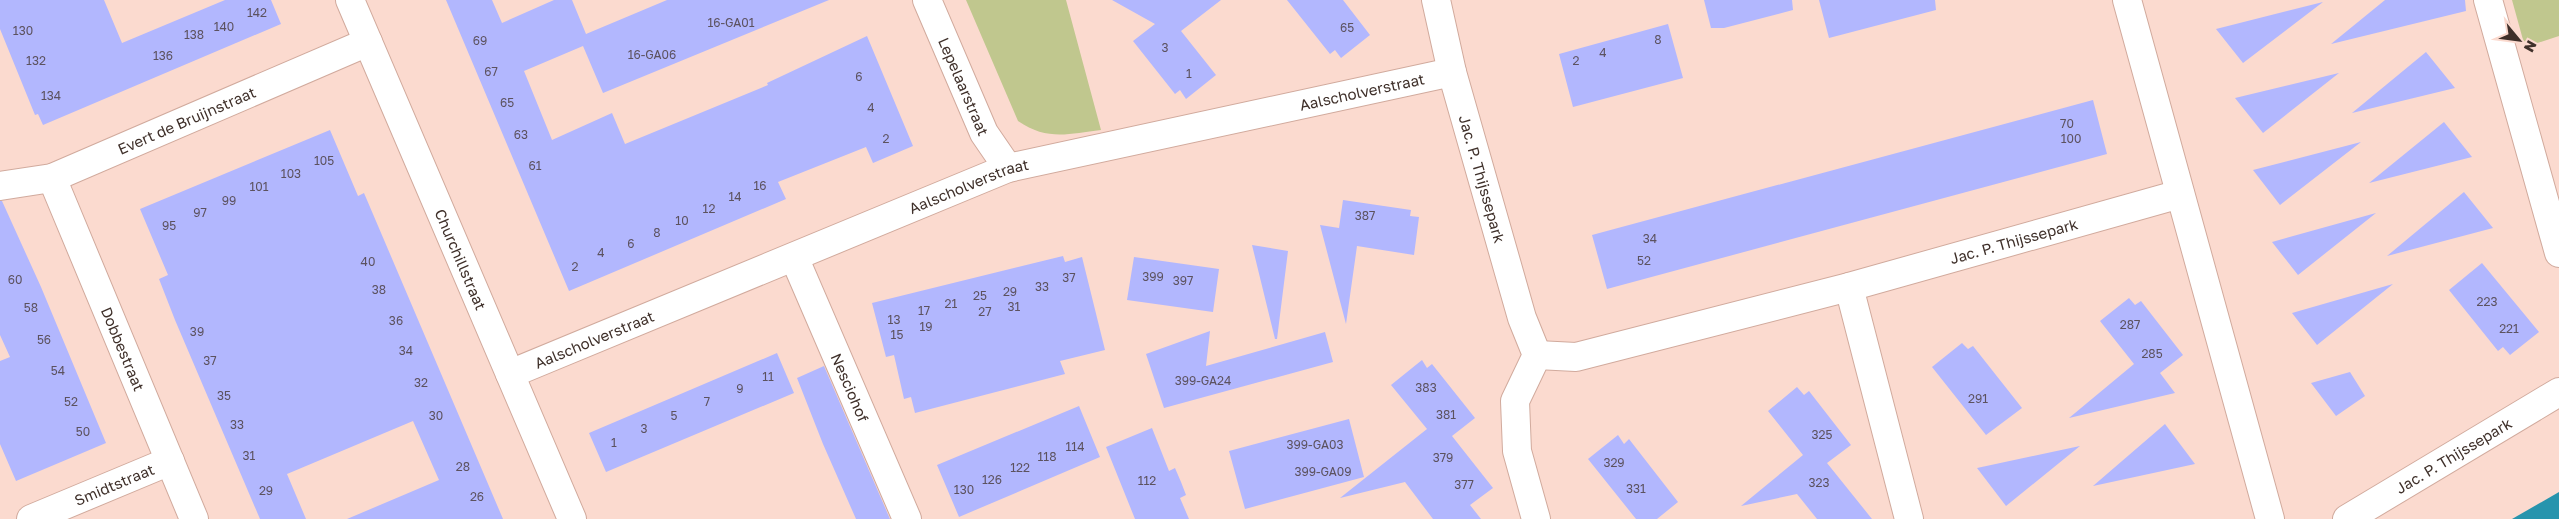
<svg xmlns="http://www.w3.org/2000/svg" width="2559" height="519" font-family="'Golos Text',sans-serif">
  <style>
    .green { fill: #c0c78e }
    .water { fill: #2794ad }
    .building { fill: #b2b7fe }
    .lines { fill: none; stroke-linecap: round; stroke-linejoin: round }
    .minor-casing { stroke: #d1aa9d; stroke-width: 30 }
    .minor { stroke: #fff; stroke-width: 28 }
    .labels { text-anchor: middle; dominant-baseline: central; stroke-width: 4.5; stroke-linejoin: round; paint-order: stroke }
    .number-label { font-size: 12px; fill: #5c525f }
    .street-label { font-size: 15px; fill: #3f302a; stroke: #fbdacf }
  </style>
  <rect width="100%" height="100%" fill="#fbdacf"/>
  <path class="green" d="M966 0H1066L1101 130C1068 134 1047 141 1018 121Z
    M2512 0H2559V36L2525 47Z"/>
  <path class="water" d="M2559 492V519H2512Z"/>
  <path class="building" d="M0 0H104L122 43 225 0H271L281 24 43 125 38 114 35 115 0 29Z
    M446 0H492L502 23 554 0H572L586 34 667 0H829L603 93 583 46 524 71 552 140 612 113 625 144 768 85 767 83 867 36 913 146 873 163 866 147 778 182 786 199 569 291Z
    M1112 0H1221L1181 31 1216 75 1186 99 1180 90 1175 94 1133 41 1155 24Z
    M1287 0H1343L1370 35 1341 58 1335 50 1330 54Z
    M1704 0H1792L1793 10 1724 28H1711Z
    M1819 0H1935L1936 10 1829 38Z
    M2385 0H2465L2466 11 2331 44Z
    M2323 2 2243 63 2216 29Z
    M1668 24 1683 78 1573 107 1559 54Z
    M2426 52 2455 88 2352 113Z
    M2339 73 2263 133 2235 98Z
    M2093 100 2107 154 1607 289 1592 235Z
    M2444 122 2472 157 2369 183Z
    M330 130 358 196 364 193 503 519H347L439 480 413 421 287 474 306 519H260L175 320 159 279 168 275 140 209Z
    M2361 142 2280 205 2253 170Z
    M2464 192 2493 228 2387 256Z
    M1343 200 1411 210 1410 216 1419 217 1414 255 1357 246 1346 324 1320 225 1339 228Z
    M0 201H2L41 287 106 443 16 481 0 444V361L10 357 0 335Z
    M2376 213 2298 275 2272 242Z
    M1252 245 1288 251 1277 339H1275Z
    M1063 256 1065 262 1082 257 1105 350 1060 361 1065 374 915 413 911 397 904 399 894 355 886 357 872 303Z
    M1134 257 1219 269 1213 312 1127 300Z
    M2482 263 2539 332 2510 355 2503 347 2498 351 2449 290Z
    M2393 284 2317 345 2292 313Z
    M2129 298 2135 305 2141 301 2183 355 2160 373 2175 393 2069 418 2134 364 2100 321Z
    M1210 331 1206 366 1325 332 1333 362 1164 408 1146 354Z
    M1962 343 1968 349 1973 346 2022 408 1986 435 1932 367Z
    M777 353 794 393 606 472 589 433Z
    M1422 360 1427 368 1432 364 1475 418 1452 436 1493 488 1470 505 1481 519H1433L1405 482 1340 498 1427 429 1391 385Z
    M824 366 890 519H856L823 444 797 378Z
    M2350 372 2365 396 2336 416 2311 383Z
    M1797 387 1804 395 1809 391 1851 445 1827 463 1872 519H1817L1797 494 1741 506 1803 455 1768 411Z
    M1079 406 1100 457 959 517 937 465Z
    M1349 419 1364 477 1245 509 1229 451Z
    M2165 424 2195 464 2093 486Z
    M1152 428 1169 471 1175 468 1181 482 1186 495 1180 498 1189 519H1135L1106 447Z
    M1618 435 1624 444 1629 439 1678 502 1657 519H1636L1588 459Z
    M2080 446 2006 506 1977 468Z"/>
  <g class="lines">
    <defs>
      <g id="minor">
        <path id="s1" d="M350 0 572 519"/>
        <path id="s2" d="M927 0 984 133 1008 168"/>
        <path id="s3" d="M1436 0 1452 72 1522 318 1537 355 1515 401 1517 451 1536 519"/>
        <path d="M2127 0 2270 519"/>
        <path d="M2488 0 2559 253"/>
        <path id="s4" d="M52 178 194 519"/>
        <path id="s5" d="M0 186 52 178 368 42"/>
        <path id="s6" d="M794 257 907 519"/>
        <path d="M1849 287 1909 519"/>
        <path id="s7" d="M1537 355 1576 357 1849 287 2180 194"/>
        <path id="s8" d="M510 374 1008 168 1452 72"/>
        <path id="s9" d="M31 519 170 461"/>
        <path id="s10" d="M2347 519 2559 392"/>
      </g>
    </defs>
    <use href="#minor" class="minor-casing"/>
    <use href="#minor" class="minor"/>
  </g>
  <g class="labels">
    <g class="number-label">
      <text x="257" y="12">142</text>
      <text x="731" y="22">16-GA01</text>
      <text x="224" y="26">140</text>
      <text x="1347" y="27">65</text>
      <text x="23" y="30">130</text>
      <text x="194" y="34">138</text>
      <text x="1658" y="39">8</text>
      <text x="480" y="40">69</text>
      <text x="1165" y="47">3</text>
      <text x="1603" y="52">4</text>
      <text x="652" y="54">16-GA06</text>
      <text x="163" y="55">136</text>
      <text x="36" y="60">132</text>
      <text x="1576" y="60">2</text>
      <text x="491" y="71">67</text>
      <text x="1189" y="73">1</text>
      <text x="859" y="76">6</text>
      <text x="51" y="95">134</text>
      <text x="507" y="102">65</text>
      <text x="871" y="107">4</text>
      <text x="2067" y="123">70</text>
      <text x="521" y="134">63</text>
      <text x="886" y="138">2</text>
      <text x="2071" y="138">100</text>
      <text x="324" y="160">105</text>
      <text x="535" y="165">61</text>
      <text x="291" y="173">103</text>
      <text x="760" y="185">16</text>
      <text x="259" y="186">101</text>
      <text x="735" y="196">14</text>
      <text x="229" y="200">99</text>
      <text x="709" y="208">12</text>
      <text x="200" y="212">97</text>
      <text x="1365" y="215">387</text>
      <text x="682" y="220">10</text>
      <text x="169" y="225">95</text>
      <text x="657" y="232">8</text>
      <text x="1650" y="238">34</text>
      <text x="631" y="243">6</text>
      <text x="601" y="252">4</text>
      <text x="1644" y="260">52</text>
      <text x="368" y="261">40</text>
      <text x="575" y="266">2</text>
      <text x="1153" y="276">399</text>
      <text x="1069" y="277">37</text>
      <text x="15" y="279">60</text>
      <text x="1183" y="280">397</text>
      <text x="1042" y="286">33</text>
      <text x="379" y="289">38</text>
      <text x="1010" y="291">29</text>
      <text x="980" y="295">25</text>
      <text x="2487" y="301">223</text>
      <text x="951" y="303">21</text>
      <text x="1014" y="306">31</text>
      <text x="31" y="307">58</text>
      <text x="924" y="310">17</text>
      <text x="985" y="311">27</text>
      <text x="894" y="319">13</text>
      <text x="396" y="320">36</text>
      <text x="2130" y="324">287</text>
      <text x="926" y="326">19</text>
      <text x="2509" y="328">221</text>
      <text x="197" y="331">39</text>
      <text x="897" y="334">15</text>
      <text x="44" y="339">56</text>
      <text x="406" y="350">34</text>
      <text x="2152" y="353">285</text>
      <text x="210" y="360">37</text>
      <text x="58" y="370">54</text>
      <text x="768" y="376">11</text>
      <text x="1203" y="380">399-GA24</text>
      <text x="421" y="382">32</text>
      <text x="1426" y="387">383</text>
      <text x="740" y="388">9</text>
      <text x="224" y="395">35</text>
      <text x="1978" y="398">291</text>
      <text x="71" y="401">52</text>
      <text x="707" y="401">7</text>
      <text x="1446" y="414">381</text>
      <text x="436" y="415">30</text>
      <text x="674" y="415">5</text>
      <text x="237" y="424">33</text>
      <text x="644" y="428">3</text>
      <text x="83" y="431">50</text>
      <text x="1822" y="434">325</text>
      <text x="614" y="442">1</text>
      <text x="1315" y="444">399-GA03</text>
      <text x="1075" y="446">114</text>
      <text x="249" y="455">31</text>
      <text x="1047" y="456">118</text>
      <text x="1443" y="457">379</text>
      <text x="1614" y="462">329</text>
      <text x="463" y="466">28</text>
      <text x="1020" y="467">122</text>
      <text x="1323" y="471">399-GA09</text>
      <text x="992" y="479">126</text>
      <text x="1147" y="480">112</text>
      <text x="1819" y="482">323</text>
      <text x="1464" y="484">377</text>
      <text x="1636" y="488">331</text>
      <text x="964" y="489">130</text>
      <text x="266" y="490">29</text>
      <text x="477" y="496">26</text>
    </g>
    <g class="street-label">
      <text stroke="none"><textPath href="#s2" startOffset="94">Lepelaarstraat</textPath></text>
      <text stroke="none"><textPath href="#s8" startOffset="901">Aalscholverstraat</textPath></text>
      <text stroke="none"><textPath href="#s5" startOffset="199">Evert de Bruijnstraat</textPath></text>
      <text stroke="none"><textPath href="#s3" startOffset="185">Jac. P. Thijssepark</textPath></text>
      <text stroke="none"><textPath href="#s8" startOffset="496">Aalscholverstraat</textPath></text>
      <text stroke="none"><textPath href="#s7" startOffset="492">Jac. P. Thijssepark</textPath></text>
      <text stroke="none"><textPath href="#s1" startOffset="282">Churchillstraat</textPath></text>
      <text stroke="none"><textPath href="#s8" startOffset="91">Aalscholverstraat</textPath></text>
      <text stroke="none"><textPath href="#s4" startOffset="185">Dobbestraat</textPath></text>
      <text stroke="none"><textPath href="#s6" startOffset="142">Nesciohof</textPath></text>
      <text stroke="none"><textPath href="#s10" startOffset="124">Jac. P. Thijssepark</textPath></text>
      <text stroke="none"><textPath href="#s9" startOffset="90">Smidtstraat</textPath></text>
    </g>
  </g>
  <g transform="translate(2519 40) rotate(119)" stroke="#fbdacf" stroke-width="4" paint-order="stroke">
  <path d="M0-4L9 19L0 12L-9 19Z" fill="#3f302a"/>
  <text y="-8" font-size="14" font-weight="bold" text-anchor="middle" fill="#3f302a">N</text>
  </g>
</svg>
